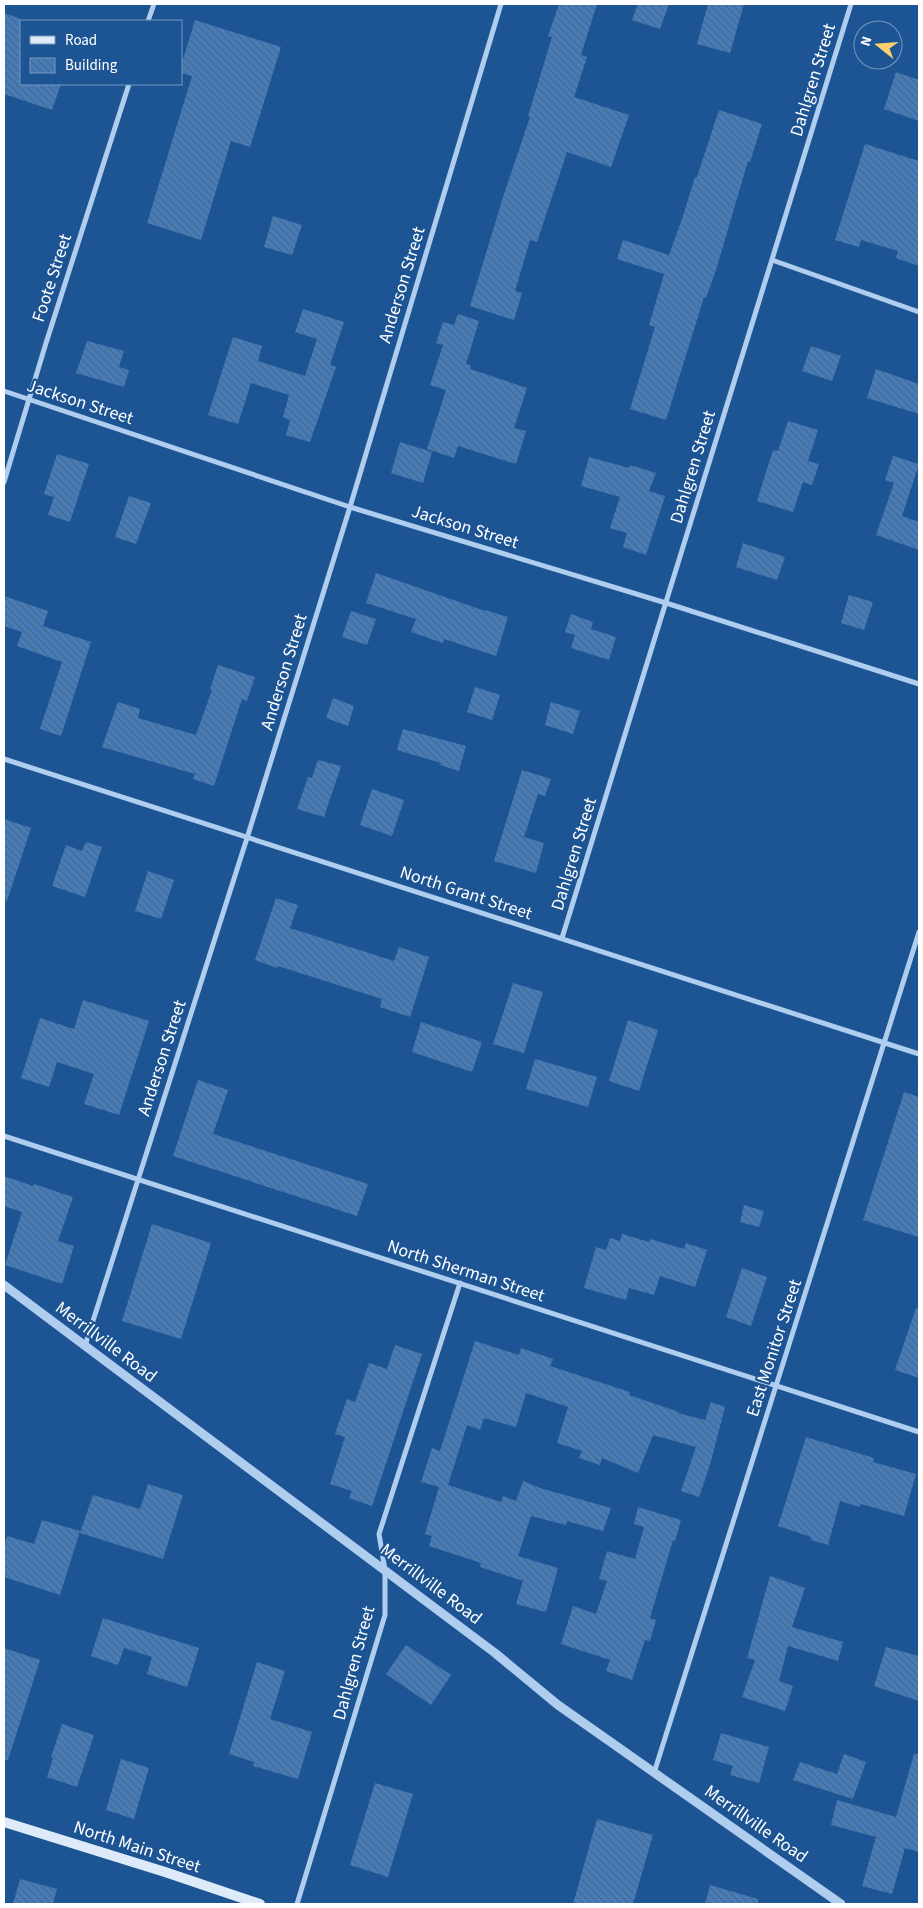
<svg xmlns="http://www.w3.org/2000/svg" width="923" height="1908" font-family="'Source Sans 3',sans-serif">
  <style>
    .building { fill: url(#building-back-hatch) }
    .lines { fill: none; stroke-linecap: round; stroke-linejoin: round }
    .minor { stroke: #afcdee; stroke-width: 5 }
    .tertiary { stroke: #afcdee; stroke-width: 9 }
    .secondary { stroke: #dceafa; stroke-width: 10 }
    .labels { text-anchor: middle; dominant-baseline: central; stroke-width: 4.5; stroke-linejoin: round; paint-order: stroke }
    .street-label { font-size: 18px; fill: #fff; stroke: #1d5493 }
  </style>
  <defs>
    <pattern id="building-back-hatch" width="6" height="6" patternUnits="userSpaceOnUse" patternTransform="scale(1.25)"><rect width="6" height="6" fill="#467db9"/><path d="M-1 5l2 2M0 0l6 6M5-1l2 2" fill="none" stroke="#496788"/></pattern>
  </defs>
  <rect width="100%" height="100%" fill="#1d5493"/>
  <path class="building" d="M559 4H597L581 55 587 57 574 97 629 115 611 167 567 152 537 242 530 240 515 291 522 293 514 320 470 306 504 194 530 117 528 116 552 37 548 36Z
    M638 4H669L660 29 632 20Z
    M708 4H744L730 53 697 44Z
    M4 13 21 19V84H61L52 110 4 94Z
    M195 20 281 47 250 147 231 141 201 240 147 223 192 76 181 73V66Z
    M896 72 919 80V121L884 109Z
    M719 110 762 124 750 162 748 161 716 270 706 298 704 297 666 420 630 409 655 327 649 325 664 274 617 259 623 240 669 255 682 219 695 177H697Z
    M865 144 919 161V266L896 258 898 251 861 240 859 247 835 240Z
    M273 216 302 225 292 255 264 247Z
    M303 309 344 322 330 365 336 367 310 442 286 435 290 420 283 417 289 395 251 383 238 424 208 415 233 337 262 346 258 361 305 376 317 339 295 332Z
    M458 314 479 321 466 364 471 365 470 369 527 388 514 428 526 431 516 464 458 446 454 458 427 449 446 390 430 385 443 345 436 343 443 322 454 325Z
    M87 341 124 351 119 367 129 370 124 387 76 373Z
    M811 346 841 356 832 381 802 371Z
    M876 369 919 384V414L867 398Z
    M788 421 818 430 808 461 819 464 812 485 803 482 793 512 757 501 773 450 778 451Z
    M400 442 432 452 423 483 391 473Z
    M57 454 89 464 70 522 48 515 54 497 44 494Z
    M893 456 919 464 902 516 919 522V550L876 535 894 483 885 480Z
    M589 457 629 468 630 465 656 473 649 491 665 496 646 555 623 547 627 533 610 528 620 497 581 486Z
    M129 496 151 503 136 544 115 537Z
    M743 543 785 557 777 580 736 567Z
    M376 573 485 611V610L508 617 496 656 444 639 443 643 411 632 416 619 366 603Z
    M849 595 873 602 864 630 841 623Z
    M4 596 48 611 43 626 91 642 61 736 40 729 62 662 17 646 22 632 4 626Z
    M351 611 376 619 367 645 342 637Z
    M571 614 593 622 591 629 616 637 609 660 571 648 575 635 565 632Z
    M218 665 255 677 247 701 242 699 214 786 193 779 195 774 102 747 118 702 140 709 138 718 196 735 212 690 210 689Z
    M475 687 500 695 492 720 467 712Z
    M333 698 354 706 348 726 326 718Z
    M551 702 580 711 573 734 545 725Z
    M403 729 466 746 459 771 440 765 441 763 397 750Z
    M318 760 341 766 324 817 297 809 308 777 312 778Z
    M522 770 551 779 545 796 538 794 524 837 544 843 536 873 494 861Z
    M372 789 404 800 392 836 360 825Z
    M4 819 31 828 7 901 4 900Z
    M86 842 102 847 85 897 52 886 66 845 82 851Z
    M148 871 174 880 161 919 135 911Z
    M276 898 298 905 290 928 394 961 399 947 429 957 410 1017 380 1007 382 999 278 966 277 968 255 960Z
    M513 983 543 992 524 1053 493 1044Z
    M83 1000 149 1021 119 1115 84 1104 94 1074 57 1062 49 1087 21 1078 40 1018 74 1029Z
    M628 1020 658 1030 639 1091 609 1081Z
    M421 1022 482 1042 472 1072 412 1052Z
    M535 1059 597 1077 588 1107 526 1089Z
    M198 1080 228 1090 213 1134 368 1184 357 1216 173 1156Z
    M904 1092 919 1097V1237L863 1220Z
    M4 1176 33 1186 34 1184 73 1197 58 1241 74 1246 62 1284 5 1265 22 1212 4 1206Z
    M744 1205 764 1211 759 1227 740 1222Z
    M152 1224 211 1243 181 1339 122 1321Z
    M622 1234 649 1242 650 1239 684 1249 686 1243 707 1250 695 1287 660 1276 654 1295 629 1288 626 1300 584 1288 596 1247 606 1250 610 1238 620 1241Z
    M742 1268 767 1277 751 1326 726 1317Z
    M916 1308 919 1309V1378L895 1370Z
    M475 1341 519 1355 521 1348 553 1359 550 1366 630 1392 629 1395 679 1412 678 1413 705 1420 711 1402 725 1407 710 1465 699 1497 681 1491 696 1447 653 1435 638 1473 602 1458 600 1465 579 1458 582 1451 557 1443 568 1407 526 1393 516 1427 484 1418 480 1430 467 1425 448 1485 501 1502 503 1496 516 1501 523 1481 540 1488 611 1508 603 1531 567 1521 566 1525 531 1516 518 1556 558 1568 546 1612 516 1604 523 1581 480 1567 481 1563 429 1546 432 1536 425 1534 439 1487 421 1482 432 1448 440 1451Z
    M395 1345 422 1354 372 1506 349 1498 352 1491 330 1484 345 1437 335 1434 347 1399 355 1402 369 1363 387 1369Z
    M806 1437 874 1458 873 1462 916 1474 904 1516 861 1504 860 1507 840 1501 828 1545 811 1540V1537L778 1526Z
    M148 1484 183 1495 163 1559 80 1533 93 1495 140 1509Z
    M638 1507 681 1520 675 1541 673 1540 650 1618 656 1620 650 1641 645 1640 632 1680 606 1671 610 1660 561 1644 573 1606 596 1614 607 1581 599 1579 607 1551 635 1559 644 1527 634 1524Z
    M42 1520 80 1531 60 1595 4 1577V1547L7 1536 34 1544Z
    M770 1576 805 1588 792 1627 843 1642 838 1661 788 1646 779 1681 793 1686 785 1711 742 1697 755 1660 747 1658Z
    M103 1618 199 1648 187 1687 147 1674 152 1657 124 1648 118 1665 91 1656Z
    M406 1645 451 1675 431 1705 386 1674Z
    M886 1647 919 1656V1701L874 1686Z
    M4 1648 40 1660 8 1760H4Z
    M257 1662 285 1671 270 1719 312 1732 298 1779 253 1766 254 1762 229 1754Z
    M62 1724 94 1735 77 1787 47 1777 53 1758 51 1757Z
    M721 1733 769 1747 759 1783 730 1775 733 1766 713 1760Z
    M844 1754 866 1762 853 1799 793 1780 800 1762 837 1774Z
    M914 1754H919V1852L905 1848 892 1894 862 1886 876 1837 831 1825 837 1800 896 1817Z
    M121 1759 149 1768 134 1819 106 1810Z
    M375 1783 413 1794 388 1877 350 1865Z
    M597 1819 653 1835 633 1904H573Z
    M20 1879 57 1889 53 1904H13Z
    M710 1885 758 1899V1904H705Z"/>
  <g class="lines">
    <path class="minor" d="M148 21 154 4
      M772 260 919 312
      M4 391 350 507 666 603 919 684
      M4 482 46 343 129 84
      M4 759 919 1054
      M562 938 851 4
      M4 1136 919 1432
      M85 1346 247 838 350 507 501 4
      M654 1773 919 932
      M297 1904 385 1615V1570L379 1534 460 1283"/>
    <path class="tertiary" d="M4 1285 495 1653 558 1705 841 1904"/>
    <path class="secondary" d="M4 1822 165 1872 260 1904"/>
  </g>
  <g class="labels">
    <g class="street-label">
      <text transform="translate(813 80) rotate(-73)">Dahlgren Street</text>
      <text transform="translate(52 278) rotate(-72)">Foote Street</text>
      <text transform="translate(402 285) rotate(-73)">Anderson Street</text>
      <text transform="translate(80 402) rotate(18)">Jackson Street</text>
      <text transform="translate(693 467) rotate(-73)">Dahlgren Street</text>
      <text transform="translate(465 527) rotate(17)">Jackson Street</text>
      <text transform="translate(284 672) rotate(-73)">Anderson Street</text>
      <text transform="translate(574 854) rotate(-73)">Dahlgren Street</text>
      <text transform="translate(466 893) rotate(18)">North Grant Street</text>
      <text transform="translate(162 1058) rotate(-72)">Anderson Street</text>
      <text transform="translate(466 1271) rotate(18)">North Sherman Street</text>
      <text transform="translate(106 1342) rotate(37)">Merrillville Road</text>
      <text transform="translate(774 1348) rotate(-72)">East Monitor Street</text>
      <text transform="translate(431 1584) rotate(37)">Merrillville Road</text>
      <text transform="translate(354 1663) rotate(-75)">Dahlgren Street</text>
      <text transform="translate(756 1824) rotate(35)">Merrillville Road</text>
      <text transform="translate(137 1847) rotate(18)">North Main Street</text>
    </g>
  </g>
  <rect width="923" height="1908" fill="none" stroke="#ffffff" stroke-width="10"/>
  <rect x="20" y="20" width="162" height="65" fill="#1d5493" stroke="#7798be"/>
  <rect x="30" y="36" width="25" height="8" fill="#dceafa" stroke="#7798be"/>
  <text x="65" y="45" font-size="15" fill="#ffffff">Road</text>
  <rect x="30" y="58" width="25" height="15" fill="url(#building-back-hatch)" stroke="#7798be"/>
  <text x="65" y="70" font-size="15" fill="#ffffff">Building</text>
  <g transform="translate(878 45) rotate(287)"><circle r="24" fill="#1d5493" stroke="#7798be"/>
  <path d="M0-4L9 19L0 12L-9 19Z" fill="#fdd06e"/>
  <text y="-8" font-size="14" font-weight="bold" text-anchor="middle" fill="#ffffff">N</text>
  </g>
</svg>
